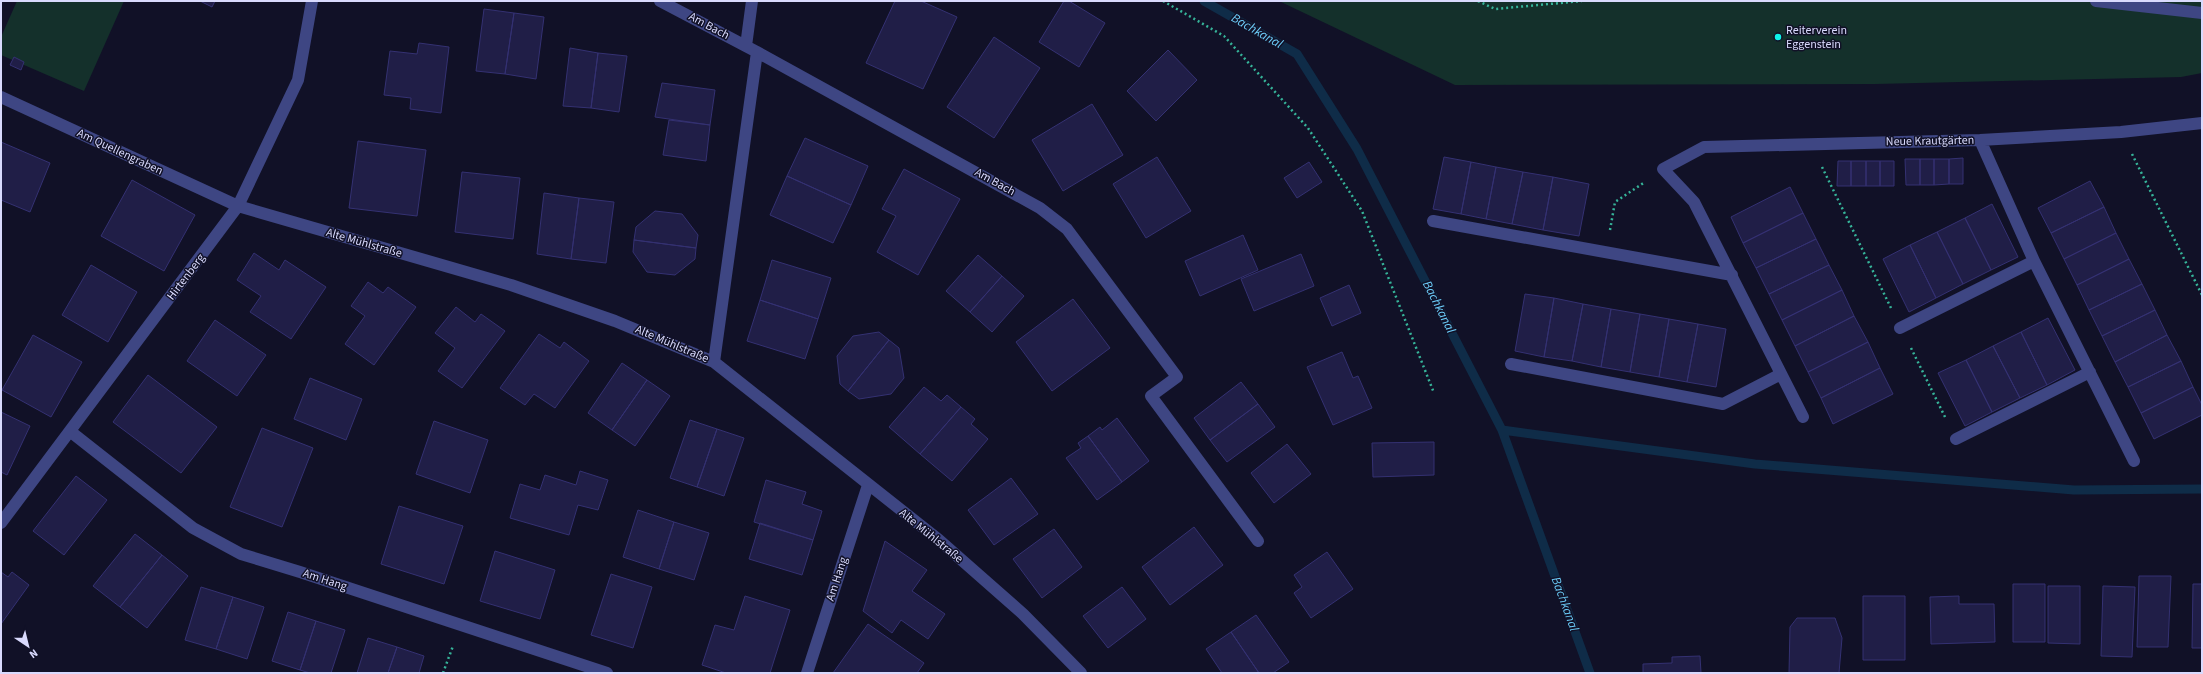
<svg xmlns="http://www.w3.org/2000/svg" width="2203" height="674" font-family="'Source Sans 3',sans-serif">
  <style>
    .green { fill: #14302b }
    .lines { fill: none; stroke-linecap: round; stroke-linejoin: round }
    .stream { stroke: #0f2c48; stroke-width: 9 }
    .building { fill: #201e47; stroke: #343172 }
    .path { stroke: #36b499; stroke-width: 2.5; stroke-dasharray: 2 3; stroke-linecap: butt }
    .minor { stroke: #3e4683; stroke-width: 12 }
    .poi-dot { fill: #0ef3e8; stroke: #111127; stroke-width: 1.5 }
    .labels { text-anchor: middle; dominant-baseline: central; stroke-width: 3; stroke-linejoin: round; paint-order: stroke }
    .street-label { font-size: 12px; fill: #d9dafd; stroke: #111127 }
    .poi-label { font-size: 12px; fill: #d9dafd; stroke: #111127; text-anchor: start }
    .water-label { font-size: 13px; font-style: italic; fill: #6cccf8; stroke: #111127 }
  </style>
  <rect width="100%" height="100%" fill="#111127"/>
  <path class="green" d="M17 1H124L84 91 1 55V37Z
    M1279 1H2202V73L2181 77 1875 84 1455 85Z"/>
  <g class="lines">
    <path class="stream" d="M1204 1 1297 54 1357 149 1502 430 1590 673
      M1502 430 1755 464 2074 490 2202 489"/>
  </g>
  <path class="building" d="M200 1H215L212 7Z
    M895 1H921L957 17 923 89 866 63Z
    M1064 1H1069L1105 23 1079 67 1039 42Z
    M484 9 514 13 505 74 476 71Z
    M514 13 544 17 536 79 505 74Z
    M994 37 1040 68 994 138 947 107Z
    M419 43 449 47 441 113 410 109 411 98 384 95 390 51 417 54Z
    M570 48 598 53 591 108 563 106Z
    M1168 50 1197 80 1156 121 1127 91Z
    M598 53 627 56 619 112 591 108Z
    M14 57 24 62 21 70 10 65Z
    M662 83 715 90 710 125 655 117Z
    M1092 104 1123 155 1063 191 1032 140Z
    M669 120 710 125 706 161 663 155Z
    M805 138 868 166 851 205 787 176Z
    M358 141 426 150 417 216 349 208Z
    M1 142 50 163 30 212 1 200Z
    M1157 157 1191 211 1146 238 1113 184Z
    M1444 157 1471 162 1461 214 1433 209Z
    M1963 158V184H1949V159Z
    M1905 159H1920V185H1906Z
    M1920 159H1934V185H1920Z
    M1934 159H1949V184L1934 185Z
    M1838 161H1851V186H1837Z
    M1851 161H1866V186H1851Z
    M1866 161H1880V186H1866Z
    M1880 161H1894V186H1880Z
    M1309 162 1322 182 1297 198 1284 178Z
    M1471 162 1496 167 1486 219 1461 214Z
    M1496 167 1523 172 1512 224 1486 219Z
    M904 169 960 199 918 275 877 252 896 216 882 209Z
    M462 172 520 178 513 239 455 232Z
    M1523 172 1553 177 1543 230 1512 224Z
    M787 176 851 205 833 243 770 215Z
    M1553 177 1589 184 1579 236 1543 230Z
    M132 180 195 215 164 271 101 236Z
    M2090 181 2104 207 2051 233 2038 208Z
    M1790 187 1803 213 1743 243 1731 217Z
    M544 193 579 198 571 259 537 254Z
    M579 198 614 202 606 263 571 259Z
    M1992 204 2018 257 1991 270 1965 218Z
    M2104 207 2116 233 2064 259 2051 233Z
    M655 211 682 214 698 235 696 248 634 240 636 227Z
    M1803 213 1816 239 1756 268 1743 243Z
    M1965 218 1991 270 1963 284 1937 232Z
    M1937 232 1963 284 1936 298 1910 245Z
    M2116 233 2129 259 2077 285 2064 259Z
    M1243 235 1258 270 1200 296 1185 261Z
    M1816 239 1829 265 1769 294 1756 268Z
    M634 240 696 248 695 259 675 275 647 272 633 252Z
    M1910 245 1936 298 1909 312 1883 259Z
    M254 253 279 270 285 260 326 287 291 339 250 312 261 296 237 280Z
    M1301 254 1314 286 1254 311 1241 279Z
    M978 255 1002 276 970 312 946 291Z
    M2129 259 2142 284 2089 310 2077 285Z
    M772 260 831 278 818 319 760 300Z
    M91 265 137 292 108 342 62 315Z
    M1829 265 1842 290 1782 320 1769 294Z
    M1002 276 1024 296 992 332 970 312Z
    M368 282 383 293 388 287 416 307 374 365 345 344 365 316 351 306Z
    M2142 284 2155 310 2102 336 2089 310Z
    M1349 285 1361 313 1332 326 1320 298Z
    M1842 290 1854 316 1795 346 1782 320Z
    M1525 294 1554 298 1544 357 1515 351Z
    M1554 298 1583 304 1572 361 1544 357Z
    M1073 299 1110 348 1052 391 1016 342Z
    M760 300 818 319 805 359 747 341Z
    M1583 304 1611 309 1601 367 1572 361Z
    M456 307 475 322 481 314 505 331 462 388 438 371 455 348 435 333Z
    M1611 309 1640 314 1630 372 1601 367Z
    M2155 310 2167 335 2115 362 2102 336Z
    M1640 314 1669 319 1659 377 1630 372Z
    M1854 316 1868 342 1808 372 1795 346Z
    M2048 318 2075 370 2047 385 2021 332Z
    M1669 319 1698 324 1687 382 1659 377Z
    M215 320 266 355 237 396 187 361Z
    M1698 324 1726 329 1716 387 1687 382Z
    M879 332 889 340 848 391 840 384 837 356 853 336Z
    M2021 332 2047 385 2020 398 1993 346Z
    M539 334 560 348 564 342 589 361 555 408 534 394 525 405 500 388Z
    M33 335 82 362 51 417 2 390Z
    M2167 335 2181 361 2128 387 2115 362Z
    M889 340 899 348 904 378 891 394 859 399 848 391Z
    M1868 342 1880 368 1821 398 1808 372Z
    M1993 346 2020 398 1992 412 1966 360Z
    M1342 352 1353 378 1358 376 1372 408 1333 425 1307 367Z
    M1966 360 1992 412 1965 426 1938 373Z
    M2181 361 2193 387 2141 413 2128 387Z
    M622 363 647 380 612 430 588 413Z
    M1880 368 1893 394 1833 424 1821 398Z
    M148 375 217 427 181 473 113 422Z
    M310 378 362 399 346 440 294 419Z
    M647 380 670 396 635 446 612 430Z
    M1241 382 1258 404 1210 440 1194 418Z
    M924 387 941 401 947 395 961 407 920 454 889 427Z
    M2193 387 2202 405V415L2154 439 2141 413Z
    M1258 404 1275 427 1227 462 1210 440Z
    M961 407 975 419 971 424 988 439 952 481 920 454Z
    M1 412 30 426 7 475 1 472Z
    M1117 418 1149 461 1122 482 1088 436 1100 427 1102 430Z
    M690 420 717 429 697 487 670 478Z
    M434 421 488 440 470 493 416 474Z
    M262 428 313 448 282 527 230 507Z
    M717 429 744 438 724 496 697 487Z
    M1088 436 1122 482 1097 500 1066 458 1081 448 1078 443Z
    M1434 442V475L1373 477 1372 443Z
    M1287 444 1311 474 1274 503 1251 473Z
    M580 471 608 480 598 510 578 505 569 535 510 518 520 484 540 490 545 475 576 485Z
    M76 476 107 500 64 555 33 531Z
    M1011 478 1038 514 994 545 968 510Z
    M766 480 806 492 802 504 822 511 813 540 754 522Z
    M399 506 463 526 444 584 381 564Z
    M638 510 674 522 659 569 623 557Z
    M674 522 709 533 694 580 659 569Z
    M760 523 813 540 802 575 749 559Z
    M1194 527 1223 565 1170 605 1142 567Z
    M1054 529 1082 567 1042 598 1013 559Z
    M135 534 162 555 120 607 93 586Z
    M885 541 927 570 912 591 945 614 928 639 901 620 892 633 863 611Z
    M495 551 555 570 540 619 480 601Z
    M1327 552 1353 589 1311 618 1294 593 1302 587 1294 575Z
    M162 555 188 576 147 628 120 607Z
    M1 572 8 577 12 572 29 585 1 624Z
    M611 574 652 587 633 648 591 635Z
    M2139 576H2171L2168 647H2137Z
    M2013 584H2045V642H2013Z
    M2193 584H2202V648H2192Z
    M2048 586H2080V644L2048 643Z
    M2103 586 2135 587 2132 657 2101 656Z
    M201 587 233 597 216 649 185 640Z
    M1122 587 1146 619 1108 648 1083 616Z
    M745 596 790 610 770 673H726L702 665 715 625 734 630Z
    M1863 596H1905V660H1863Z
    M1959 596V604H1994L1995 642 1931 644 1930 597Z
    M233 597 264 607 247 659 216 649Z
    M288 612 316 621 300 670 272 661Z
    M1256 615 1289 662 1273 673H1259L1231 632Z
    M1797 618H1835L1842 638 1839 673H1789L1790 627Z
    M316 621 345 630 331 673H310L300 670Z
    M868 624 924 663 917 673H833Z
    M1231 632 1259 673H1222L1206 649Z
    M368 638 397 647 388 673H357Z
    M397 647 424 656 419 673H388Z
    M1700 656 1701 673H1643V664L1672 663V657Z"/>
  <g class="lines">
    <path class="path" d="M1163 1 1224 36 1308 128 1362 211 1434 393
      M1478 1 1495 9 1582 1
      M2132 154 2202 295
      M1822 167 1891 308
      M1610 230 1615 202 1645 182
      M1911 348 1946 419
      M443 673 453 646"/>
    <path class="minor" d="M660 1 757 52
      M2096 1 2202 13
      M746 46 752 1
      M1 97 238 206 511 285 615 321 714 362 939 540 1023 614 1081 673
      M1980 140 2034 261 2134 461
      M1433 221 1732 275
      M1900 328 2034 261
      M714 362 757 52 1040 208 1067 229 1177 377 1151 396 1258 541
      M1511 364 1723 404 1781 374
      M1803 417 1694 202 1663 169 1704 147 1980 140 2121 132 2202 123
      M71 432 193 528 241 554 300 572 607 673
      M1956 439 2090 372
      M1 523 238 206 298 80 312 1
      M807 673 868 485"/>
  </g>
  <circle class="poi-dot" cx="1778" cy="37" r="4"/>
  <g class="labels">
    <g class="street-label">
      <text transform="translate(709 26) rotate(28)">Am Bach</text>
      <text transform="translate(1930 141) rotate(-1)">Neue Krautgärten</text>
      <text transform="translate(120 152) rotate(25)">Am Quellengraben</text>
      <text transform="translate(995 182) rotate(29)">Am Bach</text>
      <text transform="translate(364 243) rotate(16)">Alte Mühlstraße</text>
      <text transform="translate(186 277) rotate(-53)">Hirtenberg</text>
      <text transform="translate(672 344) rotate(23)">Alte Mühlstraße</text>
      <text transform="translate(931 536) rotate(39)">Alte Mühlstraße</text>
      <text transform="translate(837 579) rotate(-72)">Am Hang</text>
      <text transform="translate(325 580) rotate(18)">Am Hang</text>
    </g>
    <g class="poi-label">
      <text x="1786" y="30">Reiterverein<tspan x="1786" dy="14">Eggenstein</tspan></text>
    </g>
    <g class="water-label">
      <text transform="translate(1257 31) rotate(30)">Bachkanal</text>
      <text transform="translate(1439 307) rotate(63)">Bachkanal</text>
      <text transform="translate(1565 604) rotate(70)">Bachkanal</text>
    </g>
  </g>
  <rect width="2203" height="674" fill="none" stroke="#d9dafd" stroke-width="4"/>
  <g transform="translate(28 646) rotate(145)" stroke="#111127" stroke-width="3" paint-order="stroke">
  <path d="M0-3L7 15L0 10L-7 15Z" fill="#d9dafd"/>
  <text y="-6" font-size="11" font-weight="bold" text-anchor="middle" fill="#d9dafd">N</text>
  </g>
</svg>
